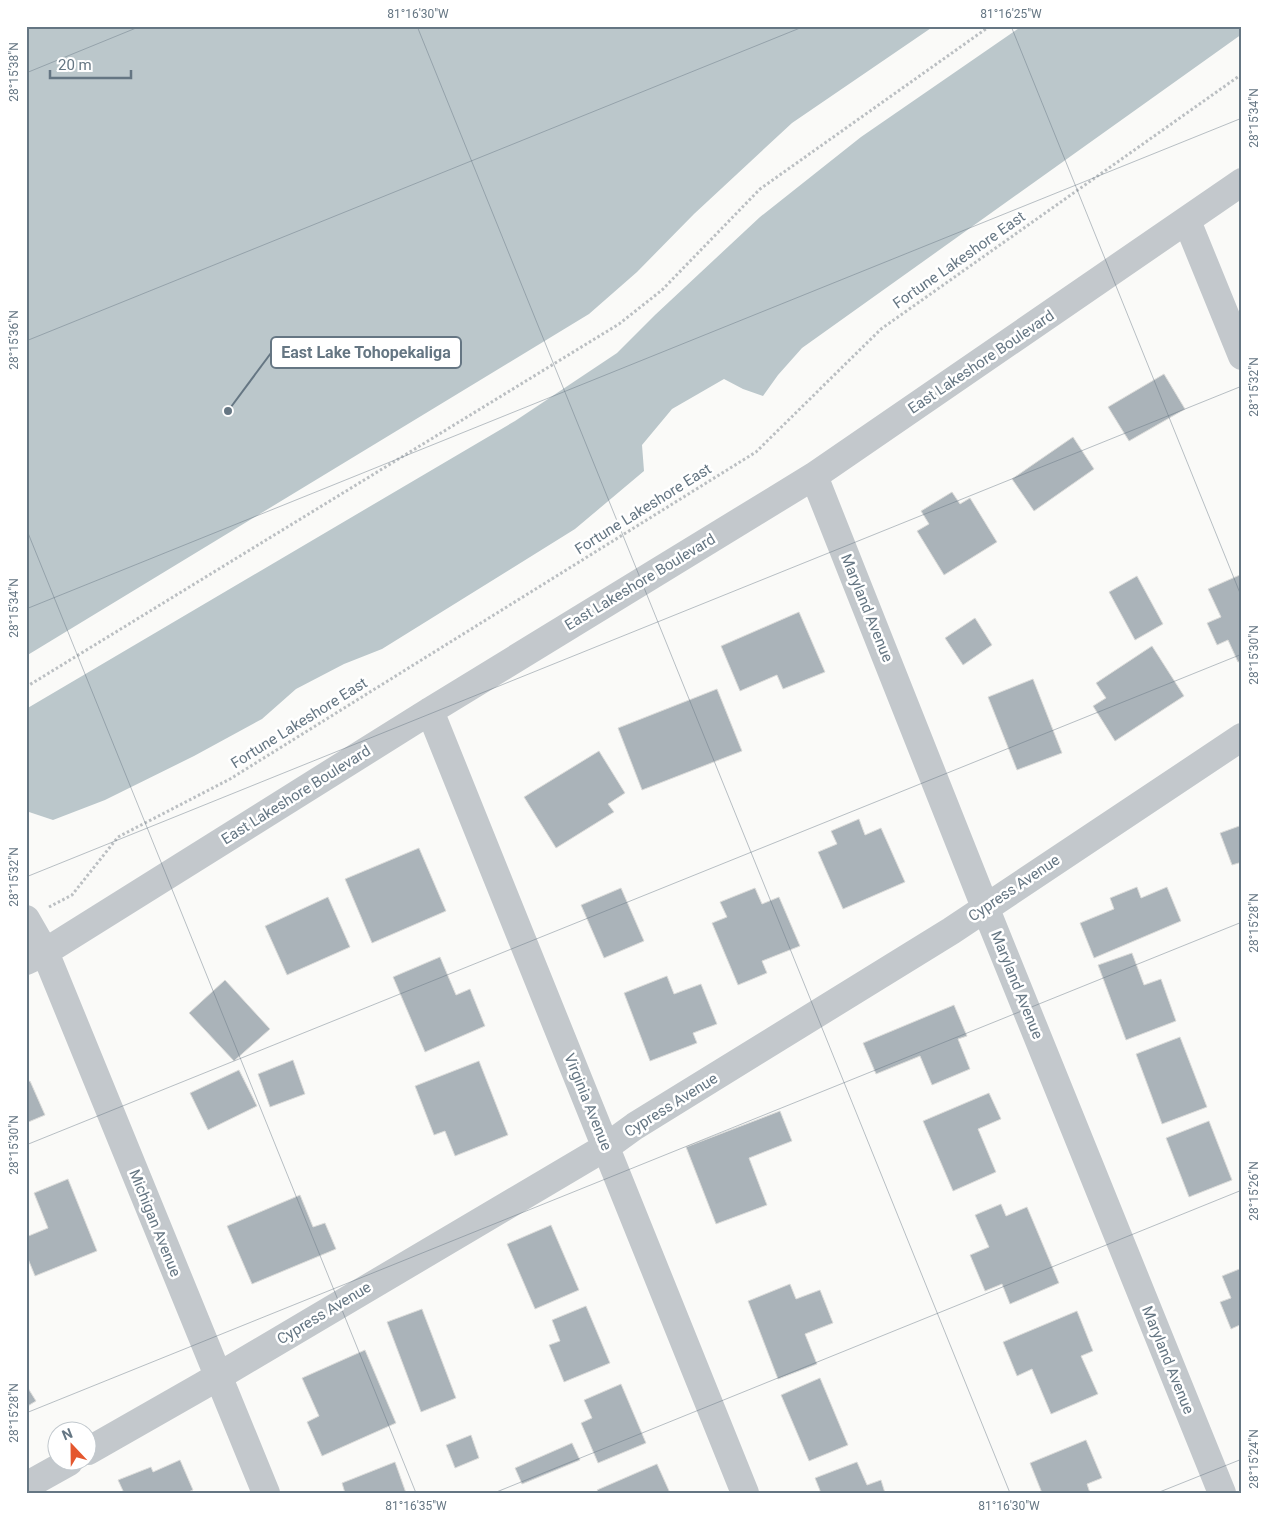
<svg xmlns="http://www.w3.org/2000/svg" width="1268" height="1519" font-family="Roboto,sans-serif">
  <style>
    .water { fill: #bbc7cb }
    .building { fill: #aab3b9; stroke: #dcdcda }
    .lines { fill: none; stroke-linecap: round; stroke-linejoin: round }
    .path { stroke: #bbbfc2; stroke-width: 3; stroke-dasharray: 2.5 2.5; stroke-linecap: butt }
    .minor { stroke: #c3c8cc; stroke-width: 28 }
    .ticks { fill: none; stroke: #657683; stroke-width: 1; stroke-opacity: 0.45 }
    .labels { text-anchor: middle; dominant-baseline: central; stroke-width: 5; stroke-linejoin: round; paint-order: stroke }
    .street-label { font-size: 15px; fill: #657683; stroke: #fff }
    .leader { fill: none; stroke: #657683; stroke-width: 2 }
    .callout-dot { fill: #657683; stroke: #fff; stroke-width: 2 }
    .callout { fill: #fff; stroke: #657683; stroke-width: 2 }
    .callout-label { font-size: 16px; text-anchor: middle; font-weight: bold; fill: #657683 }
    .neatline { fill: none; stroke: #657683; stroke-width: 2 }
    .ticks-label { font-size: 12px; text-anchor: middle; fill: #657683 }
  </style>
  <rect width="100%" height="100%" fill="#fafaf8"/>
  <path class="water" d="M26 26H934L792 123 694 214 637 272 589 314 26 656Z
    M1022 26H1242V34L802 348 778 375 763 396 743 389 724 379 672 409 642 445 644 471 575 529 382 649 344 664 296 689 262 719 194 756 105 800 53 820 26 811V709L515 421 617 353 655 315 760 217 861 137Z"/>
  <path class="building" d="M1164 374 1185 409 1129 441 1108 407Z
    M1073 437 1094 469 1034 511 1012 479Z
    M952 492 960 504 970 498 997 542 944 575 917 531 929 524 921 511Z
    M1242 574V661L1238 662 1228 640 1217 645 1207 623 1221 617 1208 589Z
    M1137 576 1163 624 1135 640 1109 592Z
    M799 612 825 672 783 689 777 675 740 691 721 646Z
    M975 618 992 645 963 665 945 638Z
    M1152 646 1184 696 1115 741 1093 706 1106 698 1096 683Z
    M1033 679 1062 753 1017 770 988 697Z
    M717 689 742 751 642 790 618 728Z
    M599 751 625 793 608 804 614 812 556 848 524 797Z
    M859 819 865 835 881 828 905 882 843 909 818 852 837 844 831 831Z
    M1242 825V862L1232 865 1220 833Z
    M419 848 446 911 372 943 345 879Z
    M1137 887 1141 898 1167 887 1181 921 1094 958 1080 923 1114 909 1110 898Z
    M621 888 644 941 604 958 581 905Z
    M755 888 762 904 779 897 800 946 762 961 767 973 738 985 712 923 727 917 720 902Z
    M328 897 350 947 287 975 265 926Z
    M1132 953 1144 985 1161 979 1176 1021 1126 1040 1098 965Z
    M440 957 456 995 470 989 485 1026 425 1052 393 977Z
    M667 976 674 994 701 984 717 1024 693 1033 697 1043 650 1061 624 993Z
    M225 980 270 1029 234 1061 189 1013Z
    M954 1005 967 1036 958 1039 970 1069 932 1085 920 1056 876 1074 863 1043Z
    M1180 1037 1207 1107 1162 1124 1136 1054Z
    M293 1060 305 1094 270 1107 258 1074Z
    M479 1061 508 1135 455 1156 445 1131 434 1135 415 1086Z
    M239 1070 257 1106 208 1130 190 1093Z
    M30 1081 45 1115 26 1123V1082Z
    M989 1093 1001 1119 978 1129 996 1172 953 1191 923 1121Z
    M780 1111 792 1141 749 1158 767 1205 716 1224 686 1147Z
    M1209 1121 1232 1180 1189 1197 1166 1138Z
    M68 1179 97 1251 35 1276 26 1254V1237L48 1228 34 1193Z
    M300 1195 313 1227 325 1223 336 1249 252 1284 227 1226Z
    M1001 1204 1006 1216 1027 1207 1059 1283 1010 1304 1002 1284 985 1291 970 1255 989 1247 975 1215Z
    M551 1225 579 1290 535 1309 507 1244Z
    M1242 1268V1324L1231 1329 1220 1302 1231 1298 1222 1276Z
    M790 1284 796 1299 820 1290 833 1323 805 1334 817 1364 778 1379 748 1301Z
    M586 1306 610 1363 564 1382 549 1345 560 1341 552 1320Z
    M422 1309 456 1398 421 1412 387 1322Z
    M1077 1311 1093 1351 1081 1356 1098 1394 1051 1414 1032 1369 1017 1376 1003 1342Z
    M365 1350 396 1423 322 1456 307 1422 319 1416 302 1378Z
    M820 1378 848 1445 809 1461 781 1395Z
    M621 1384 646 1443 598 1463 581 1423 592 1418 584 1400Z
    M26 1385 36 1401 26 1407Z
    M471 1435 479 1458 455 1468 446 1445Z
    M1086 1440 1102 1478 1087 1484 1090 1493H1042L1030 1463Z
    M572 1443 580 1460 522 1484 515 1468Z
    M180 1460 193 1490 186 1493H124L118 1480 151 1467 153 1472Z
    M395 1462 406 1493H345L342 1483Z
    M857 1462 867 1485 881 1480 885 1493H821L815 1478Z
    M657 1464 670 1493H599L597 1490Z"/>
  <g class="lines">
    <path class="path" d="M26 687 619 324 662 290 760 189 990 26
      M49 907 72 895 118 837 230 779 756 452 881 329 1242 74"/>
    <path class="minor" d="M1187 221 1242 356
      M814 476 985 907 1222 1493
      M430 711 745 1493
      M26 919 45 952 266 1493
      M26 961 45 952 430 711 814 476 1242 182
      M88 1451 202 1386 606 1147 635 1126 951 931 1242 737
      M26 1486 69 1462"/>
  </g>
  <path class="ticks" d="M417 26 1010 1493M1011 26 1242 598M26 73 141 26M26 341 805 26M26 528 416 1493M26 609 1242 118M26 877 1242 386M26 1145 1242 654M26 1413 1242 922M494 1493 1242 1190M1157 1493 1242 1459"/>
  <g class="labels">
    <g class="street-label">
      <text transform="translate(959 260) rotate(-35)">Fortune Lakeshore East</text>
      <text transform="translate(981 362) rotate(-34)">East Lakeshore Boulevard</text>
      <text transform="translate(643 509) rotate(-32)">Fortune Lakeshore East</text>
      <text transform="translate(640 582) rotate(-31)">East Lakeshore Boulevard</text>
      <text transform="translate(867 608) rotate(68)">Maryland Avenue</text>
      <text transform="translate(299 723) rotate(-32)">Fortune Lakeshore East</text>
      <text transform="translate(296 795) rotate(-32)">East Lakeshore Boulevard</text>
      <text transform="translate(1014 888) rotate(-34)">Cypress Avenue</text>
      <text transform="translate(1017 985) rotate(68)">Maryland Avenue</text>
      <text transform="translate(588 1102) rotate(68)">Virginia Avenue</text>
      <text transform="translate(671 1105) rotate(-32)">Cypress Avenue</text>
      <text transform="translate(155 1223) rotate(68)">Michigan Avenue</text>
      <text transform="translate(324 1313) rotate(-31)">Cypress Avenue</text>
      <text transform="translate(1168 1360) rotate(68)">Maryland Avenue</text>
    </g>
  </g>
  <path class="leader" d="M228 411L271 353"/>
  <circle class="callout-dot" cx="228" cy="411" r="5"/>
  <rect class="callout" x="271" y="337" width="190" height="31" rx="5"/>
  <g class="callout-label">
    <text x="366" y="358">East Lake Tohopekaliga</text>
  </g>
  <rect width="1268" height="1519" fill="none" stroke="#ffffff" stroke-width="55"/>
  <g transform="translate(72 1446) rotate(338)"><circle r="24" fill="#ffffff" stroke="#c1c8cd"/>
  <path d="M0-4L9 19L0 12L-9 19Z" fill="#e4572e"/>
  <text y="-8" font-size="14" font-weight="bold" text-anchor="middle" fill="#657683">N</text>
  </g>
  <path d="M50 70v8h81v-8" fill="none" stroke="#657683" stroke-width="2.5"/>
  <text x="58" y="70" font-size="15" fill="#657683" stroke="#ffffff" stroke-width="4" paint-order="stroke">20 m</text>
  <rect x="28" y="28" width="1212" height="1464" class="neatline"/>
  <g class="ticks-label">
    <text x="418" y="18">81°16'30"W</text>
    <text x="1011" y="18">81°16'25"W</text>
    <text transform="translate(14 72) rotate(-90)" y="4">28°15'38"N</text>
    <text transform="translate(1254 118) rotate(-90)" y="4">28°15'34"N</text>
    <text transform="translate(14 340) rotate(-90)" y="4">28°15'36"N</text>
    <text transform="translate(1254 387) rotate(-90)" y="4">28°15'32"N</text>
    <text transform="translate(14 608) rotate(-90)" y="4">28°15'34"N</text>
    <text transform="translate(1254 655) rotate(-90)" y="4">28°15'30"N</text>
    <text transform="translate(14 877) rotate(-90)" y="4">28°15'32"N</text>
    <text transform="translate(1254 923) rotate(-90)" y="4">28°15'28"N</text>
    <text transform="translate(14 1145) rotate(-90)" y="4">28°15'30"N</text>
    <text transform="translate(1254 1191) rotate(-90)" y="4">28°15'26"N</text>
    <text transform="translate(14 1413) rotate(-90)" y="4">28°15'28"N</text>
    <text transform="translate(1254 1459) rotate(-90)" y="4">28°15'24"N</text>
    <text x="416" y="1510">81°16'35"W</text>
    <text x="1009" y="1510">81°16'30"W</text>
  </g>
</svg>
